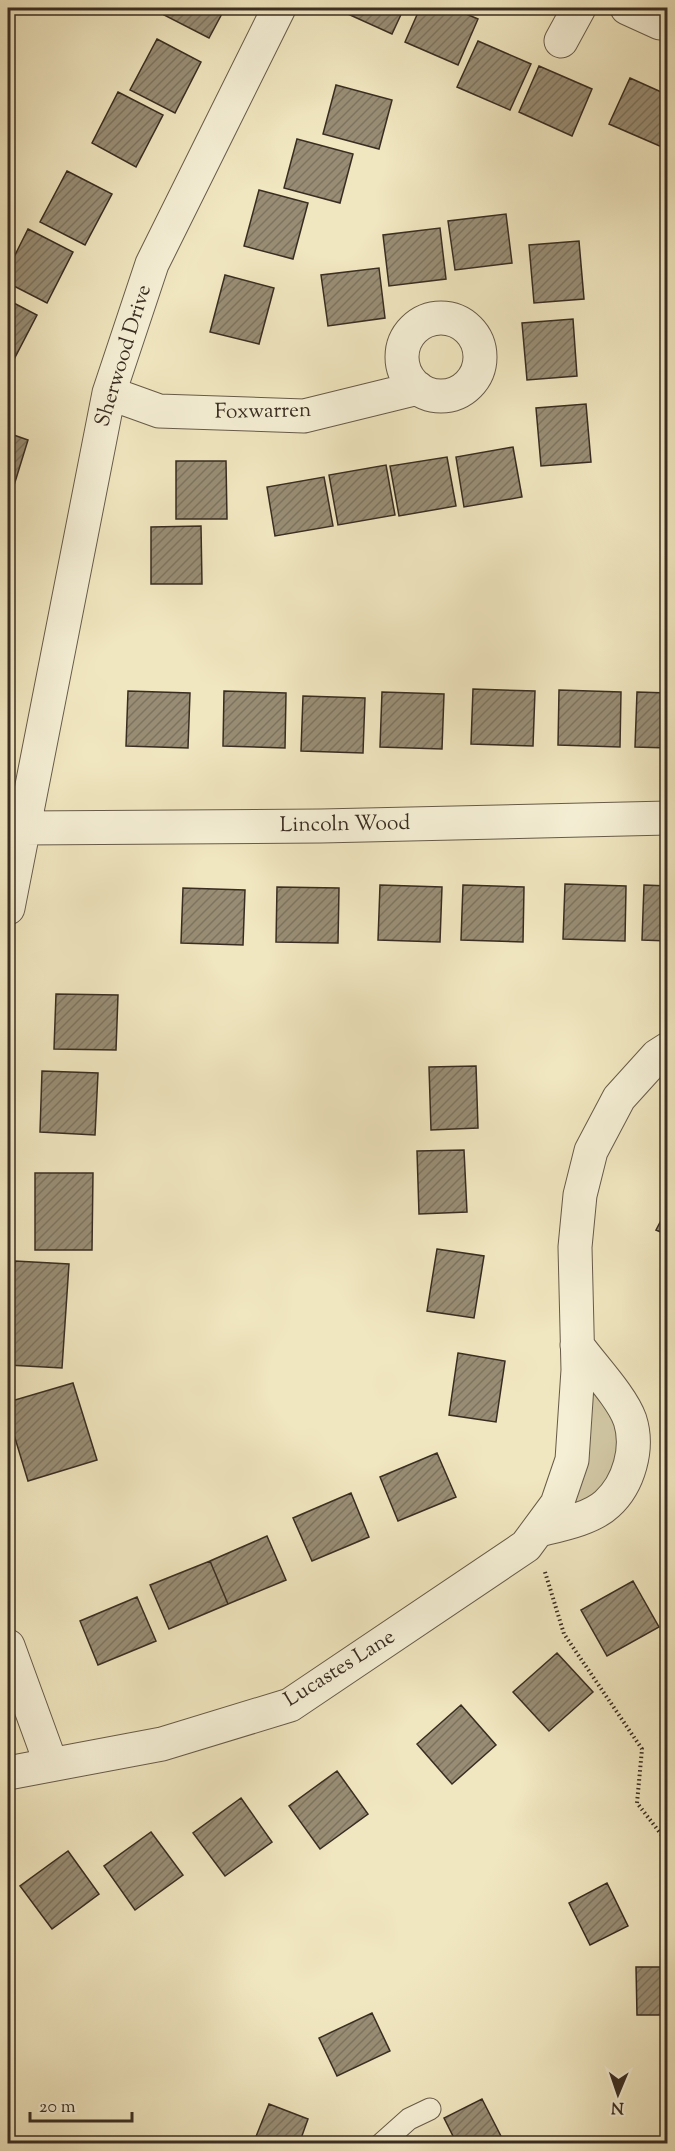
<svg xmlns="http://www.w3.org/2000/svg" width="675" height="2151" font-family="'Sorts Mill Goudy',serif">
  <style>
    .green { fill: #d1c7a4; stroke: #857a63; stroke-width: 1.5 }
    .building { fill: url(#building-hatch); stroke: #392d22; stroke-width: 1.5 }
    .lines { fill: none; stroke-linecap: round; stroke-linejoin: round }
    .service-casing { stroke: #675b49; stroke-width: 23 }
    .minor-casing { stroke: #675b49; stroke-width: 35 }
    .path { stroke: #392d22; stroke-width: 4; stroke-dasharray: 1.5 3; stroke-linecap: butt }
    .service { stroke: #f5efd5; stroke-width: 21 }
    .minor { stroke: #f5efd5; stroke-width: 33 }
    .labels { text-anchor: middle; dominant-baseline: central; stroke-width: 4.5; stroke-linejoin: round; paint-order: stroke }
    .street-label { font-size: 21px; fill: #392d22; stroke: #f5efd5 }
  </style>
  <defs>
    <pattern id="building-hatch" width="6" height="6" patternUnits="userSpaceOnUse" patternTransform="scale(1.5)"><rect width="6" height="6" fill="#988d74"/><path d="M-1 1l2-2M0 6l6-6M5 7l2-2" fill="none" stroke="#7d745f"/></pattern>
  </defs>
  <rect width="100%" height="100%" fill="#f0e6bf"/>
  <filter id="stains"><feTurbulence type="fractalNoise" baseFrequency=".00333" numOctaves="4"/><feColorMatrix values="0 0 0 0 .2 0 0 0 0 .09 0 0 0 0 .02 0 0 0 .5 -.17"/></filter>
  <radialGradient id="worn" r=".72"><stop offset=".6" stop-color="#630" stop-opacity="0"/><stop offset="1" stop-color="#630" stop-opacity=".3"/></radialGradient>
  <path class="green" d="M578 1370 630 1419 607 1505 557 1504Z"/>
  <path class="building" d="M168 8H225L209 38 164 15Z
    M341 8H404L392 34 339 10Z
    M420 8H452L478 19 458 65 405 42Z
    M157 39 201 62 175 113 130 90Z
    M478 41 531 64 510 110 457 87Z
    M539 66 592 89 572 136 519 112Z
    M630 78 668 95V135L662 147 609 124Z
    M336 85 392 100 379 149 323 134Z
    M118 92 163 115 136 167 92 143Z
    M297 139 353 154 340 203 284 188Z
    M67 171 112 194 85 245 40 222Z
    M259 190 308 203 293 259 244 246Z
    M506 214 512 263 455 270 448 221Z
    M440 228 446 279 389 286 383 235Z
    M28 229 73 252 47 303 8 283V269Z
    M579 241 584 299 534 303 529 245Z
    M379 268 385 318 328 326 321 275Z
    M225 275 274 288 259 344 210 332Z
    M8 300 37 315 10 367 8 365Z
    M573 319 577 376 527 380 522 323Z
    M586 404 591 462 541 466 536 408Z
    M8 433 28 440 11 495 8 494Z
    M513 447 522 497 464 507 456 457Z
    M447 457 456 506 399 516 390 466Z
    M176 461H226L227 519H176Z
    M386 465 395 515 338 525 329 475Z
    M324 477 333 526 275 536 267 487Z
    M8 501 14 503 8 524Z
    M201 526 202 584H151V527Z
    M473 689 535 691 533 746 471 744Z
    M559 690 621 692 620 747 558 745Z
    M128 691 190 693 188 748 126 746Z
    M224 691 286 693 285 748 223 746Z
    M382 692 444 694 442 749 380 747Z
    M637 692 668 693V748L635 747Z
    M303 696 365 698 363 753 301 751Z
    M565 884 626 886 625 941 563 939Z
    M380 885 442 887 440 942 378 940Z
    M463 885 524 887 523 942 461 940Z
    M644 885 668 886V941L642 940Z
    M277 887 339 888 338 943 276 942Z
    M183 888 245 890 243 945 181 943Z
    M56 994 118 995 116 1050 54 1049Z
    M476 1066 478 1128 431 1130 429 1067Z
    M42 1071 98 1073 95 1135 40 1132Z
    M464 1150 467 1212 419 1214 417 1151Z
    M35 1173H93L92 1250H35Z
    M668 1207V1235L656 1230Z
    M437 1249 484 1256 474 1318 427 1311Z
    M15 1261 69 1264 62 1368 8 1365Z
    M458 1353 505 1361 496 1422 449 1415Z
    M73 1383 97 1460 28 1481 8 1415V1402Z
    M437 1453 456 1497 398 1521 380 1477Z
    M351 1493 369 1537 312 1561 293 1518Z
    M267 1536 286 1580 228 1604 210 1561Z
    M210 1561 228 1604 169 1629 150 1585Z
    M633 1581 659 1627 607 1656 581 1610Z
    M137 1597 156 1641 98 1665 80 1621Z
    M557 1653 593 1692 549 1731 513 1692Z
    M461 1705 496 1745 452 1784 417 1744Z
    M337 1771 368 1814 320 1849 289 1806Z
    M241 1798 272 1842 225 1876 193 1833Z
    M151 1832 183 1875 135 1910 104 1866Z
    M68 1851 99 1894 52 1929 20 1886Z
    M607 1883 628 1926 590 1945 569 1903Z
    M636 1967H668V2015H637Z
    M372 2013 390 2051 337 2076 319 2038Z
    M482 2099 505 2144H457L444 2118Z
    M269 2104 308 2119 299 2144H253Z"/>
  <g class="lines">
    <defs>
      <path id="service" d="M381 2144 409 2119 430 2109"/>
      <path id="minor" d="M627 8 660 23
        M561 41 579 8
        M402 357a39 39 0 1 1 78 0a39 39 0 1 1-78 0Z
        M109 393 159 411 304 416 418 388
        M23 828 321 826 668 818
        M8 908 109 393 152 264 279 8
        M539 1530C559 1525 591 1519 607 1504 629 1484 639 1448 630 1420 622 1397 592 1366 577 1345
        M8 1646 51 1764
        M8 1773 162 1744 290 1705 526 1546 557 1504 572 1460 578 1370 575 1247 580 1195 591 1151 619 1098 657 1056 668 1049"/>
    </defs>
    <use href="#service" class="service-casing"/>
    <use href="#minor" class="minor-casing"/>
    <path class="path" d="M545 1572 564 1634 642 1749 637 1803 668 1843"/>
    <use href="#service" class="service"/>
    <use href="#minor" class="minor"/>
  </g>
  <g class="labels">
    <g class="street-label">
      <text transform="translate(124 356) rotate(-73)">Sherwood Drive</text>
      <text transform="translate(263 412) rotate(-1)">Foxwarren</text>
      <text transform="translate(345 825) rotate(-1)">Lincoln Wood</text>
      <text transform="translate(340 1669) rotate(-32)">Lucastes Lane</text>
    </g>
  </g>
  <rect width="675" height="2151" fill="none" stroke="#f0e6bf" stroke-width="30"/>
  <rect x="9" y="9" width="657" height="2133" fill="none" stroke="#392d22" stroke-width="3"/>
  <rect x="15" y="15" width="645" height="2121" fill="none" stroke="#392d22" stroke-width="1.5"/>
  <g transform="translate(618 2094) rotate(182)" stroke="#f5efd5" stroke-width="4.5" paint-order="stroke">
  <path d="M0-4.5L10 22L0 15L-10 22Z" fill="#392d22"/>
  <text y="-9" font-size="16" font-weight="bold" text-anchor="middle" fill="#392d22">N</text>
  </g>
  <path d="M30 2112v9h102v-9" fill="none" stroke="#392d22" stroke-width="3"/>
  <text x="39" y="2112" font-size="18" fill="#392d22" stroke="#f5efd5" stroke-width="4.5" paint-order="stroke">20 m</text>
  <rect width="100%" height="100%" filter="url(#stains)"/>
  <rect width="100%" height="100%" fill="url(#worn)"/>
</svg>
